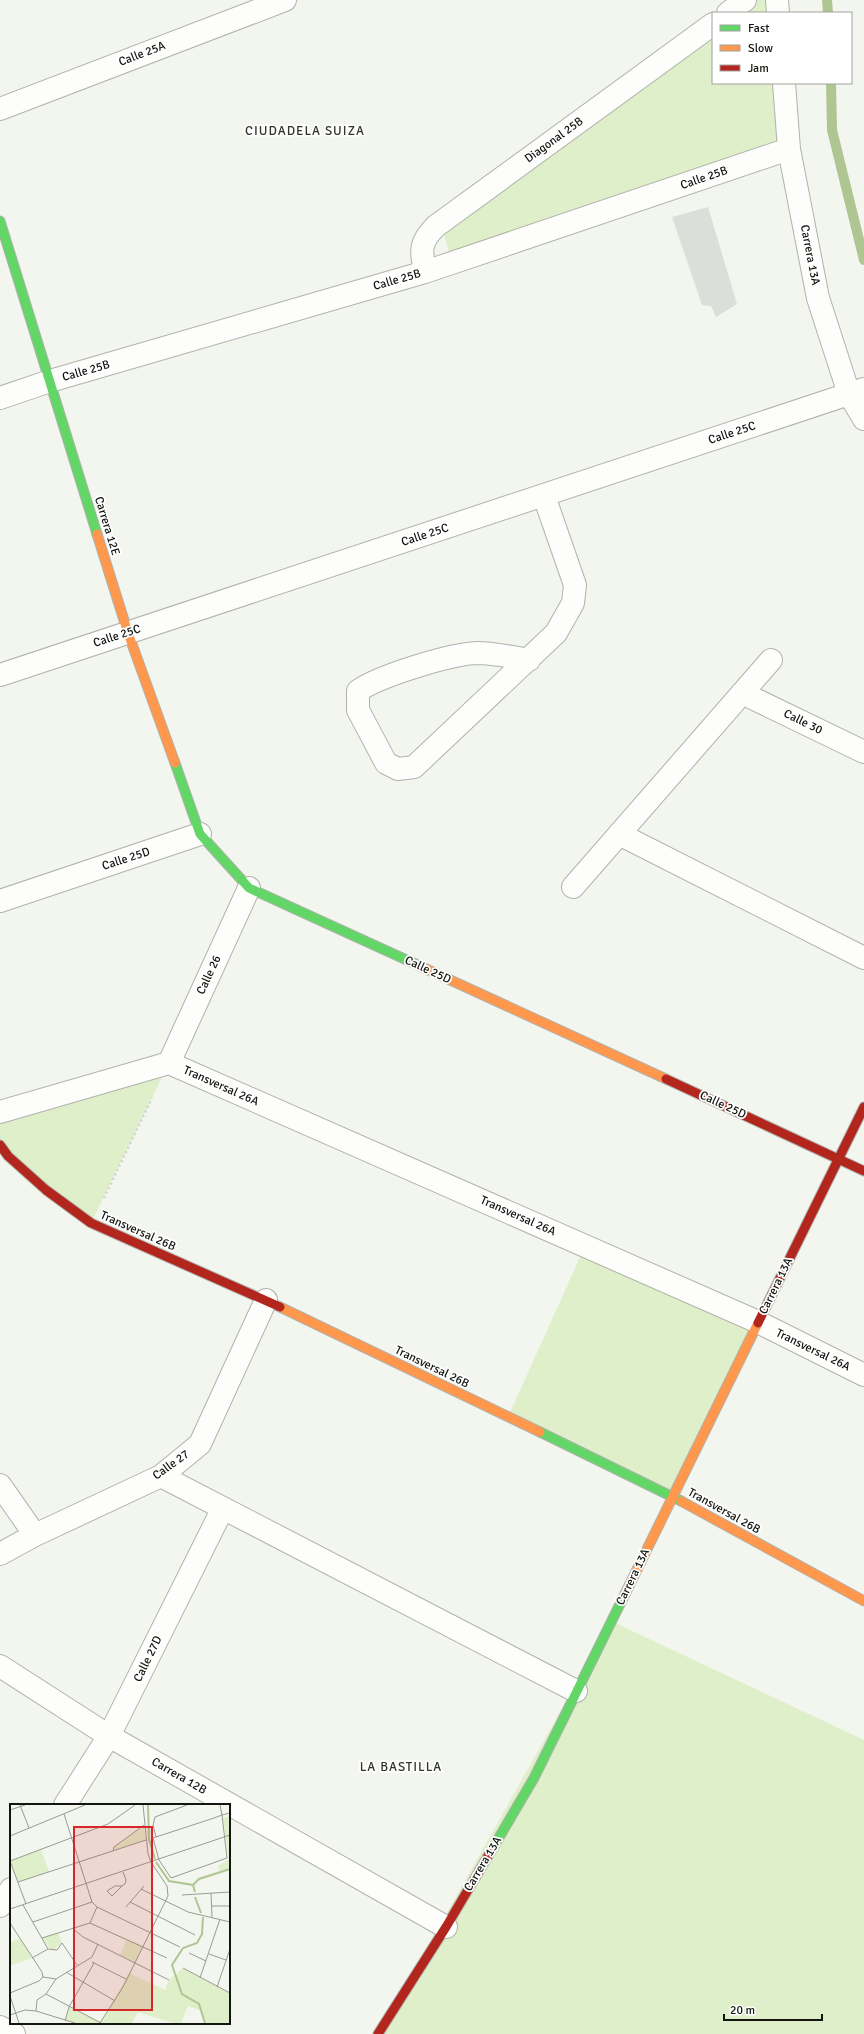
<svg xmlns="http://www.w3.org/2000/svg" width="864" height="2034" font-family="Signika,sans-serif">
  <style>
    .green { fill: #dfefc9 }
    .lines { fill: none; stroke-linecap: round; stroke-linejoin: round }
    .stream { stroke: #b0c692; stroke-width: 10 }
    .building { fill: #dcded9 }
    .street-casing { stroke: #b0b2ac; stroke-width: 24 }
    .fast-casing { stroke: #b0b2ac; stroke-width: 11 }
    .slow-casing { stroke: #b0b2ac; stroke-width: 11 }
    .jam-casing { stroke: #b0b2ac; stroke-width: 11 }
    .path { stroke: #d2d3d0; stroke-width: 2.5; stroke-dasharray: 2 3; stroke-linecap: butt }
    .street { stroke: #fdfefc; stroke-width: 22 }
    .fast { stroke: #63d668; stroke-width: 9 }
    .slow { stroke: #ff974d; stroke-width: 9 }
    .jam { stroke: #b3261e; stroke-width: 9 }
    .labels { text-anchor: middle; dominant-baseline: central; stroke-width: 3.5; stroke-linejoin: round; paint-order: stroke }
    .street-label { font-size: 12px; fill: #131510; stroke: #fff }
    .neighbourhood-label { font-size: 13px; letter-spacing: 1px; fill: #31362a; stroke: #fff }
    .inset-river { fill: none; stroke: #b0c692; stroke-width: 2 }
    .inset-road { fill: none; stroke: #999c95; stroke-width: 1 }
    .view { fill: #d62828; fill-opacity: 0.15; stroke: #d62828; stroke-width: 2 }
    .inset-edge { fill: none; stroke: #131510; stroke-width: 2 }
  </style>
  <rect width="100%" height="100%" fill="#f3f6ee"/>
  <path class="green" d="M746 0H777L778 13H729Z
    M713 25V83H784L789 149 451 258 442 229Z
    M169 1063 91 1223 0 1145V1112Z
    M585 1246 758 1322 672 1496 508 1417Z
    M611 1621 864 1740V2034H379Z"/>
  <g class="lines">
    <path class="stream" d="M827 0 828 13
      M831 83 832 130 864 260"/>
  </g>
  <path class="building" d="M708 207 737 304 716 317 711 306 702 305 672 217Z"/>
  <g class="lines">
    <defs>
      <path id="street" d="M777 0 778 13
        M728 13 745 0
        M784 83 789 149 818 298 849 394 864 419
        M0 109 285 0
        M425 272C421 250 419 243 436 226L713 24
        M0 398 50 381 425 272 789 149
        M529 660C512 657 494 653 477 653 450 654 379 676 358 691V710L386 763 398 769 414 767 556 633 573 603 575 585 544 496
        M0 675 864 389
        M742 693 864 752
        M619 834 864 958
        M573 887 771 660
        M0 901 200 834
        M169 1063 758 1322 864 1375
        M169 1063 249 888
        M0 1112 169 1063
        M161 1476 576 1691
        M0 1485 35 1535
        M0 1554 35 1535 161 1476 200 1444 266 1300
        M0 1666 109 1736 446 1927
        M65 1805 109 1736 223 1508
        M0 1906 11 1889
        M0 2027 14 2034"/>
      <path id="fast" d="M0 221 97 534
        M175 763 200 834 249 888 422 967
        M540 1432 681 1501
        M494 1846 534 1778 625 1594"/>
      <path id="slow" d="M97 534 128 633 175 763
        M422 967 666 1079
        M280 1307 540 1432
        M681 1501 864 1601
        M625 1594 758 1323"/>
      <path id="jam" d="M666 1079 864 1171
        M0 1145 8 1156 46 1190 91 1223 280 1307
        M758 1323 864 1107
        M378 2034 446 1927 494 1846"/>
    </defs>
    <use href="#street" class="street-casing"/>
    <use href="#fast" class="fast-casing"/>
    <use href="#slow" class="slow-casing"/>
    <use href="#jam" class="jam-casing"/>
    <path class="path" d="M104 1198 152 1098"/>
    <use href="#street" class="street"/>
    <use href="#fast" class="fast"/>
    <use href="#slow" class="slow"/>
    <use href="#jam" class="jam"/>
  </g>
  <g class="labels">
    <g class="street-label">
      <text transform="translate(142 54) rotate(-21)">Calle 25A</text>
      <text transform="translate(554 140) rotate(-36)">Diagonal 25B</text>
      <text transform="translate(704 178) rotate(-19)">Calle 25B</text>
      <text transform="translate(810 255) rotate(79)">Carrera 13A</text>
      <text transform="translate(397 280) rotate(-16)">Calle 25B</text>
      <text transform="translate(86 371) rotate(-16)">Calle 25B</text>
      <text transform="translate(732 433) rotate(-18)">Calle 25C</text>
      <text transform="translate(107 526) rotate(73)">Carrera 12E</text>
      <text transform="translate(425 535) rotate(-18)">Calle 25C</text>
      <text transform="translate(117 636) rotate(-18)">Calle 25C</text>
      <text transform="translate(803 722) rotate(26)">Calle 30</text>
      <text transform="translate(126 859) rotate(-18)">Calle 25D</text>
      <text transform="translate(428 970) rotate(25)">Calle 25D</text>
      <text transform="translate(209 975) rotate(-65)">Calle 26</text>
      <text transform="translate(221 1086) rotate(24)">Transversal 26A</text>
      <text transform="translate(723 1105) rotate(25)">Calle 25D</text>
      <text transform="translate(518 1216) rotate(24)">Transversal 26A</text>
      <text transform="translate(138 1231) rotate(24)">Transversal 26B</text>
      <text transform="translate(776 1286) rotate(-64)">Carrera 13A</text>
      <text transform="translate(813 1350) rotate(26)">Transversal 26A</text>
      <text transform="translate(432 1367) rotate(26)">Transversal 26B</text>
      <text transform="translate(171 1465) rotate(-36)">Calle 27</text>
      <text transform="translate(724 1511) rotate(29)">Transversal 26B</text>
      <text transform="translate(633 1577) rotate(-64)">Carrera 13A</text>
      <text transform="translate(148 1659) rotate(-64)">Calle 27D</text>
      <text transform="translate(179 1776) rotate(30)">Carrera 12B</text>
      <text transform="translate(483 1864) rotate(-59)">Carrera 13A</text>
    </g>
    <g class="neighbourhood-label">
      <text x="305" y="131">CIUDADELA SUIZA</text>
      <text x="401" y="1767">LA BASTILLA</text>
    </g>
  </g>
  <g transform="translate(10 1804)">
    <rect width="220" height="220" fill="#f3f6ee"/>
    <path d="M220 12V63L210 68 208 62 219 55 213 14ZM134 21 136 36 105 46 104 43ZM31 45 39 68 8 78 0 57ZM48 129 52 139 42 147 32 134ZM10 135 22 154 0 162V138ZM117 135 133 142 125 158 110 151ZM173 164 220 189V219H195L192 207 178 202 171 219H162L128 208 122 219H65L55 217 59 203 91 218 119 169 155 186 159 176Z" fill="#dfefc9"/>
    <path class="inset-river" d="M138 1 139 35 145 55M146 58 159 77 183 81 185 88M183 81 189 75 220 65M185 93 191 109M193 113 192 130 187 139 173 144 162 161 172 190 189 200 195 219"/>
    <path class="inset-road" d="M10 1 19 24M210 1 212 11 217 54 161 74 149 56 143 34 146 33 204 14 212 11 220 9M0 6 15 1M54 10 82 98 87 103 170 143M0 32 75 1M146 33 143 21 145 13 177 1M103 47 104 43 134 21M0 57 98 20 125 1M0 57 16 100M8 78 136 36M112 82H105L97 87 102 92 112 82 115 80 116 76 113 68M131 85 178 108 220 118M201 89 202 113M172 91 220 88M120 98 185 131M13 101 38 145M202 102H220M116 103 134 82M0 105 220 31M23 118 82 98M0 119 32 168 33 173M80 119 157 154M80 119 87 103M62 124 73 133 159 176M32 134 80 119M179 149 196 157M199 150 216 156M22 154 38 145 47 146 52 139 67 161M82 158 116 175M173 164 220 189M56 168 105 197M33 173 46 175M190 174 210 115M207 183 220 145M0 189 29 177 33 173M36 190 91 219M0 192 9 219M26 207 27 196 36 190 46 175 82 153 88 140M0 211 15 206 26 207 65 219M55 217 59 203 84 159M90 219 113 183 158 92 157 82 141 58 138 50 133 1"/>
    <path class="view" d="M64 23H142V206H64Z"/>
    <rect width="220" height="220" class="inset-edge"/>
  </g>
  <rect x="712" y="12" width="140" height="72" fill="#ffffff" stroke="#a1a19f"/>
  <rect x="720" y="25" width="20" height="6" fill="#63d668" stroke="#a1a19f"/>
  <text x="748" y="32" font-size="12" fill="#131510">Fast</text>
  <rect x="720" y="45" width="20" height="6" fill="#ff974d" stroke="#a1a19f"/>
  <text x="748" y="52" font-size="12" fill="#131510">Slow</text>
  <rect x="720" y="65" width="20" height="6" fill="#b3261e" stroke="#a1a19f"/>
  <text x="748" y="72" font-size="12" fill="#131510">Jam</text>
  <path d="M724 2014v6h98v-6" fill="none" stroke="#131510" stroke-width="2"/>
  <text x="730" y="2014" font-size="12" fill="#131510" stroke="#ffffff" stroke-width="3" paint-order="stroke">20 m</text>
</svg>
